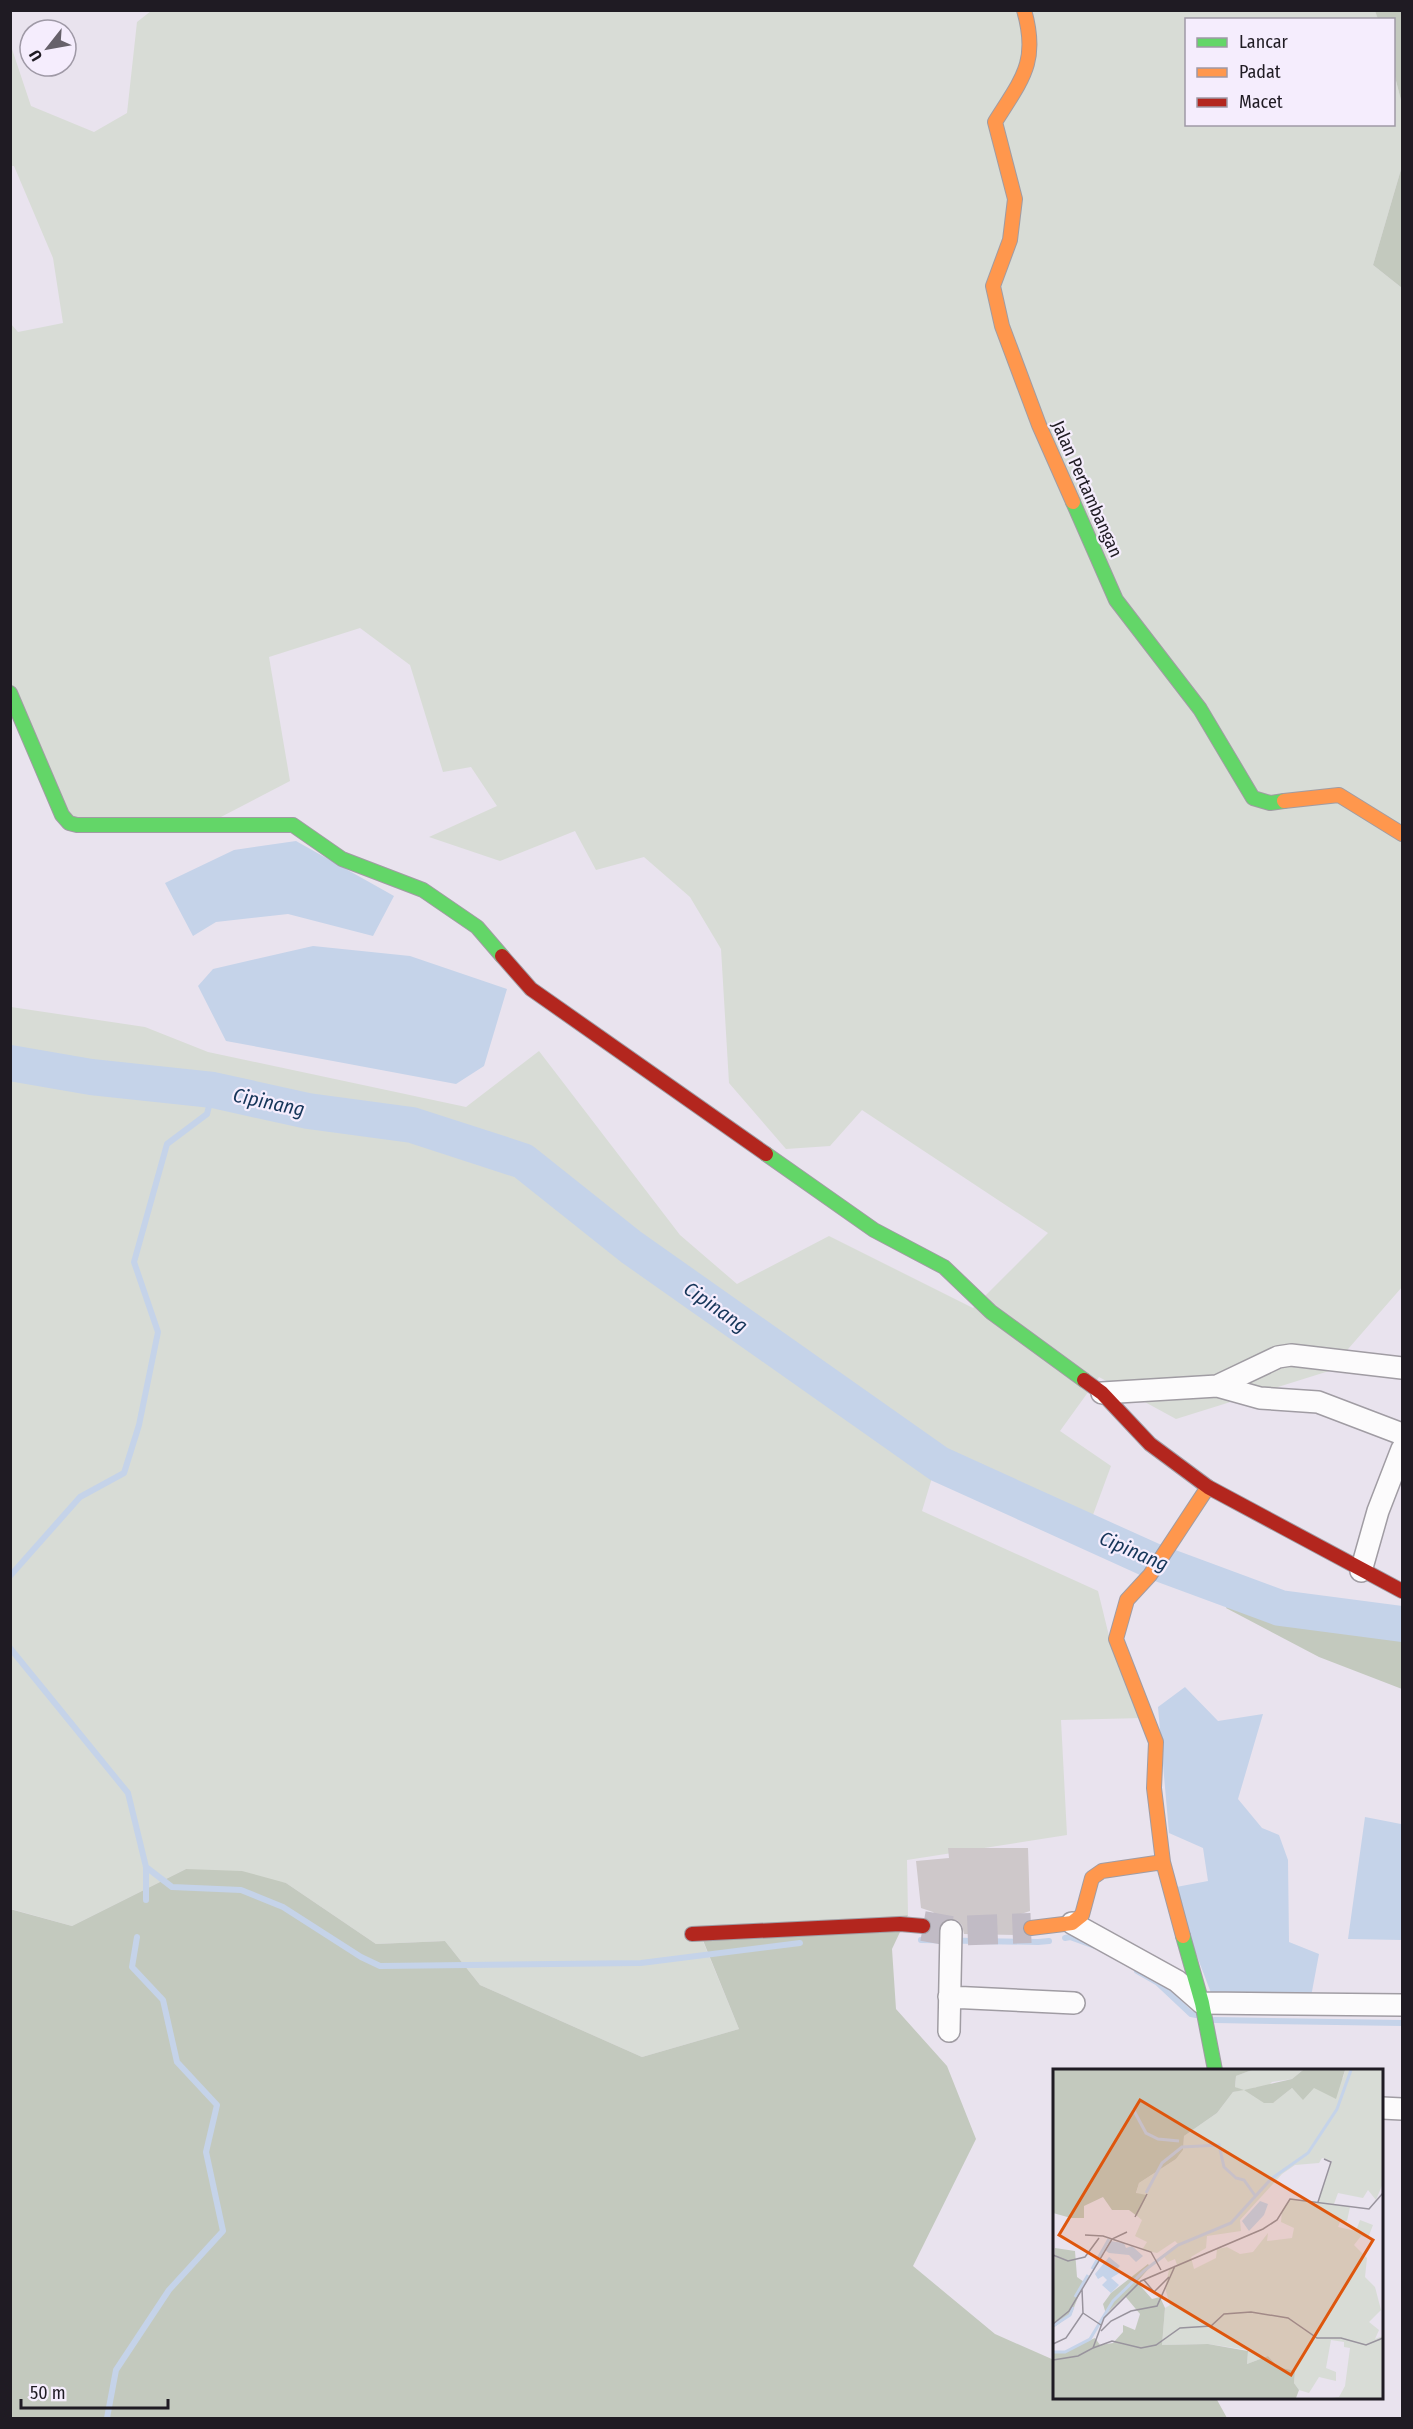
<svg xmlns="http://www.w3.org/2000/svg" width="1413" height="2429" font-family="'Fira Sans Condensed',sans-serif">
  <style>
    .green { fill: #d8dcd6 }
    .forest { fill: #c3c9be }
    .water { fill: #c5d3e9 }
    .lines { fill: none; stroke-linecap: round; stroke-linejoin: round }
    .stream { stroke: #c5d3e9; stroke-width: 6 }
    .river { stroke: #c5d3e9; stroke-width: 36 }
    .building { fill: #cec8ca }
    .secondary-tunnel { stroke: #c1bbc5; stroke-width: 30; stroke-dasharray: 30 15; stroke-linecap: butt }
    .street-casing { stroke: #a09ca3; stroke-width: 24 }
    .fast-casing { stroke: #a09ca3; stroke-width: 16 }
    .slow-casing { stroke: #a09ca3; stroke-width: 16 }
    .jam-casing { stroke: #a09ca3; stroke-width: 16 }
    .street { stroke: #fcfbfc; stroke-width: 21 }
    .fast { stroke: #63d668; stroke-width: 14 }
    .slow { stroke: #ff974d; stroke-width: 14 }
    .jam { stroke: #b3261e; stroke-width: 14 }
    .labels { text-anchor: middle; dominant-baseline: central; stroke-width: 4.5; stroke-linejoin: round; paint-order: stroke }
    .street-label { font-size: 18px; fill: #1f1b23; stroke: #f5edfd }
    .water-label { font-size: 20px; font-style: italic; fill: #153559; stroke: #f5edfd }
    .inset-river { fill: none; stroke: #c5d3e9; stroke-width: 3 }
    .inset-road { fill: none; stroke: #98939d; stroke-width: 1.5 }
    .view { fill: #de560d; fill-opacity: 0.15; stroke: #de560d; stroke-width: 3 }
    .inset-edge { fill: none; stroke: #1f1b23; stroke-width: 3 }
  </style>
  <rect width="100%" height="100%" fill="#e9e3ee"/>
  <path class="green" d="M151 11H1375L1378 19 1186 20V124H1394V73L1402 104V166L1373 265 1402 288V1287L1329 1371 1176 1419 1099 1377 1060 1431 1111 1466 1083 1542 934 1471 922 1511 1098 1591 1110 1640 1143 1718 1061 1720 1067 1835 907 1860 908 1915 700 1934 739 2029 642 2057 480 1985 445 1941 376 1944 286 1883 186 1869 72 1926 11 1909V1007L145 1027 208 1052 466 1107 539 1051 680 1235 737 1284 829 1236 973 1308 1048 1233 862 1110 830 1146 786 1149 729 1083 721 949 690 897 644 857 596 870 575 831 500 861 429 837 497 806 471 767 443 772 410 665 360 628 269 657 290 781 194 831 63 824 11 697V324L18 332 63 323 53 258 14 166H11L10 43 31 106 94 132 127 113 137 22Z"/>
  <path class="forest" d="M1375 11H1402V104L1394 73V20L1378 19Z
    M1402 166V288L1373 265Z
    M1240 1582 1296 1601 1402 1615V1689L1319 1657 1226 1608Z
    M186 1869 242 1871 286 1883 376 1944 445 1941 480 1985 642 2057 739 2029 700 1933 908 1915 892 1949 896 2009 947 2066 976 2139 913 2266 995 2334 1054 2360V2398H1216L1227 2418H11L10 1909 72 1926Z"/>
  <path class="water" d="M296 841 394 896 373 936 288 914 216 922 193 936 165 883 234 850Z
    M313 946 410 956 507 989 484 1066 456 1084 226 1041 198 986 213 969Z
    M1185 1687 1218 1721 1263 1714 1238 1799 1262 1828 1279 1835 1288 1860 1289 1942 1319 1954 1310 2002 1216 2006 1171 1888 1208 1881 1203 1848 1169 1833 1158 1707Z
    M1402 1816V1940L1348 1939 1365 1817 1401 1824Z"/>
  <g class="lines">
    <path class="stream" d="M10 1576 80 1497 124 1473 139 1425 158 1332 134 1262 167 1144 207 1114 213 1090
      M10 1648 128 1793 146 1867 172 1887 241 1890 283 1907 361 1957 380 1966 641 1963 800 1943
      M146 1900V1867
      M1065 1938 1070 1937 1095 1946
      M921 1940 1038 1942 1049 1941
      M1137 1971 1158 1983 1191 2014 1196 2015
      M1214 2020 1402 2023
      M107 2418 116 2370 169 2290 223 2231 206 2152 217 2105 177 2062 163 2000 132 1967 137 1937"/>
    <path class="river" d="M10 1063 91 1077 213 1090 308 1111 412 1125 523 1161 631 1247 939 1464 1153 1561 1280 1608 1402 1624"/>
  </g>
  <path class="building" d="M948 1848H1028L1030 1911 1021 1914 1015 1921 1014 1929 1016 1935 964 1934 962 1925 957 1920H945L940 1925 938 1918 933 1912 921 1908 916 1861 949 1858Z"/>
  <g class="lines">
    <path class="secondary-tunnel" d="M923 1926 951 1931 1031 1928"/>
    <defs>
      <path id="street" d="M1217 1386 1260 1398 1318 1402 1402 1434
        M1102 1393 1217 1386 1278 1357 1291 1355 1402 1368
        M1361 1571 1378 1511 1402 1449
        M1072 1923 1177 1981 1202 2003 1402 2005
        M949 1997 1074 2003
        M949 2031 951 1931
        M1382 2108 1402 2109"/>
      <path id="fast" d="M1073 502 1116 600 1200 709 1253 798 1270 803 1284 801
        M10 693 62 815 69 823 77 825H293L342 859 423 890 477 927 502 956
        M766 1154 874 1230 944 1267 991 1312 1084 1380
        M1183 1936 1202 2003 1215 2070"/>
      <path id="slow" d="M1024 10C1039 62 1022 79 995 122L1015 199 1010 240 993 286 1002 326 1039 425 1073 502
        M1284 801 1339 795 1402 834
        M1031 1928 1072 1923 1082 1915 1092 1878 1102 1871 1163 1862
        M1183 1936 1163 1862 1154 1788 1156 1742 1116 1639 1127 1600 1150 1575 1208 1487"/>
      <path id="jam" d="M502 956 531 989 766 1154
        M1084 1380 1102 1393 1150 1444 1208 1487 1402 1591
        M692 1934 900 1924 923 1926"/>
    </defs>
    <use href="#street" class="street-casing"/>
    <use href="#fast" class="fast-casing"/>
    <use href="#slow" class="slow-casing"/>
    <use href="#jam" class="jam-casing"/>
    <use href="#street" class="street"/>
    <use href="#fast" class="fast"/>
    <use href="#slow" class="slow"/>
    <use href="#jam" class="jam"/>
  </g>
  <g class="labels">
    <g class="street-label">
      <text transform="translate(1087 489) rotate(66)">Jalan Pertambangan</text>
    </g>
    <g class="water-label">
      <text transform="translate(269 1102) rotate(12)">Cipinang</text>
      <text transform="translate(716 1307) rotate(35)">Cipinang</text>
      <text transform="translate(1134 1551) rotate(23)">Cipinang</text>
    </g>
  </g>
  <g transform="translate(1053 2069)">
    <rect width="330" height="330" fill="#e9e3ee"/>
    <path d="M199 1H250L239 10 219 13 213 19 201 18 221 33 239 19 244 24 290 9 292 1H330V114L323 131 315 121 310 129 285 124 281 135 297 138 294 152 287 153 285 158 303 162 307 151 320 156 315 169 308 167 301 176 314 189 312 208 322 218 328 241 316 253 326 261 322 270 330 267V329H279L286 328 292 317 297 279 291 278V273L278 271 273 299 283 303V312L266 308 256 324 246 321 241 314 242 302 225 298 215 287 194 295 195 281 155 275 109 276 112 239 117 236 112 219 116 201 124 196 122 190 115 193 110 186 125 175 122 172 104 184 89 181 94 173 82 167 89 151 84 147 93 126 83 125 86 114 123 90 130 81 131 67 164 44 180 23 189 21 182 18 183 7ZM269 89 279 92 265 133 237 129 229 141 228 153 241 159 239 169 214 172 215 164 200 183 187 185 174 178 164 180 163 189 141 200 138 188 153 179 154 167 188 162 187 151 229 105 242 96 266 94Z" fill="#d8dcd6" fill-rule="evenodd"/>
    <path d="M0 1H199L183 7 182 18 191 21 239 10 250 1H292L283 30 261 19 250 31 239 19 220 34H211L191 21 180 23 164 44 131 67 130 81 123 90 86 114 83 124 94 126 84 147 76 141H59L50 128 31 137V149H18L0 144ZM2 179 22 182 24 208 31 213 18 246 0 259ZM95 195 97 198 84 213 99 230 107 228 112 239 109 276 155 275 195 282 194 295 215 287 225 298 242 302 241 314 246 321 243 329H0V283L13 282 42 269 47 276 60 274 70 263V256L82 261 87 245 72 227 53 245 50 235 58 224Z" fill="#c3c9be"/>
    <path d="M207 132 215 135 211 146 196 162 189 152ZM57 172 71 174 73 179 79 177 90 187 83 193 76 186 56 184 52 181ZM56 188 67 197 64 200 68 203 58 209 66 216 58 224 49 216 54 211 50 207 45 210 42 205Z" fill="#c5d3e9"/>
    <path class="inset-river" d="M80 40 93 64 105 70 126 72M93 124 109 94 129 78 166 76 171 98 183 109 191 111 203 128M39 200 56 170M22 228 35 206M0 257 17 246 20 238M0 283H12L37 270 60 232 92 201 125 176 178 154 218 110 255 84 284 40 298 1"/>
    <path class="inset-road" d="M265 133 278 93 271 90M82 148 94 125M32 166 50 167 98 183 108 201M0 186 15 192 32 188 46 169M91 211 101 223 116 208M30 244 48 256M0 255 16 242 59 170 74 163M48 262 58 252 78 242 104 237 122 197M0 275 13 269 30 244 29 220M40 279 59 272 88 279 103 276 127 259 158 257 171 245 198 243 235 249 264 269H288L313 276 330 269M0 291 25 287 40 279 51 249 88 212 210 160 224 151 237 130 316 140 330 124"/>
    <path class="view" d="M87 31 320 171 238 306 6 166Z"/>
    <rect width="330" height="330" class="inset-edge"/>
  </g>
  <rect width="1413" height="2429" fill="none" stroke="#1f1b23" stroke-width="24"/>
  <rect x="1185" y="18" width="210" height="108" fill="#f5edfd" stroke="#9f99a6" stroke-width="1.5"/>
  <rect x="1197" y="38" width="30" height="9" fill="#63d668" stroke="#9f99a6" stroke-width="1.5"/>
  <text x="1239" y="48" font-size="18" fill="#1f1b23">Lancar</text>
  <rect x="1197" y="68" width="30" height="9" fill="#ff974d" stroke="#9f99a6" stroke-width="1.5"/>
  <text x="1239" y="78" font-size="18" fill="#1f1b23">Padat</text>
  <rect x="1197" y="98" width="30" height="9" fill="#b3261e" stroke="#9f99a6" stroke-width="1.5"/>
  <text x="1239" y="108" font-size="18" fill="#1f1b23">Macet</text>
  <g transform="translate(48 48) rotate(239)"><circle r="28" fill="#f5edfd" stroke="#9f99a6" stroke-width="1.5"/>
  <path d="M0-4.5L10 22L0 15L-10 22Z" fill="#66616a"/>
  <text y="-9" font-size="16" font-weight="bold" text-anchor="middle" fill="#1f1b23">U</text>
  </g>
  <path d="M21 2399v9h147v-9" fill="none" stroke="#1f1b23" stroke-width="3"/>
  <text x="30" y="2399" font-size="18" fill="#1f1b23" stroke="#f5edfd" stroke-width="4.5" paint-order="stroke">50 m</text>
</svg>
